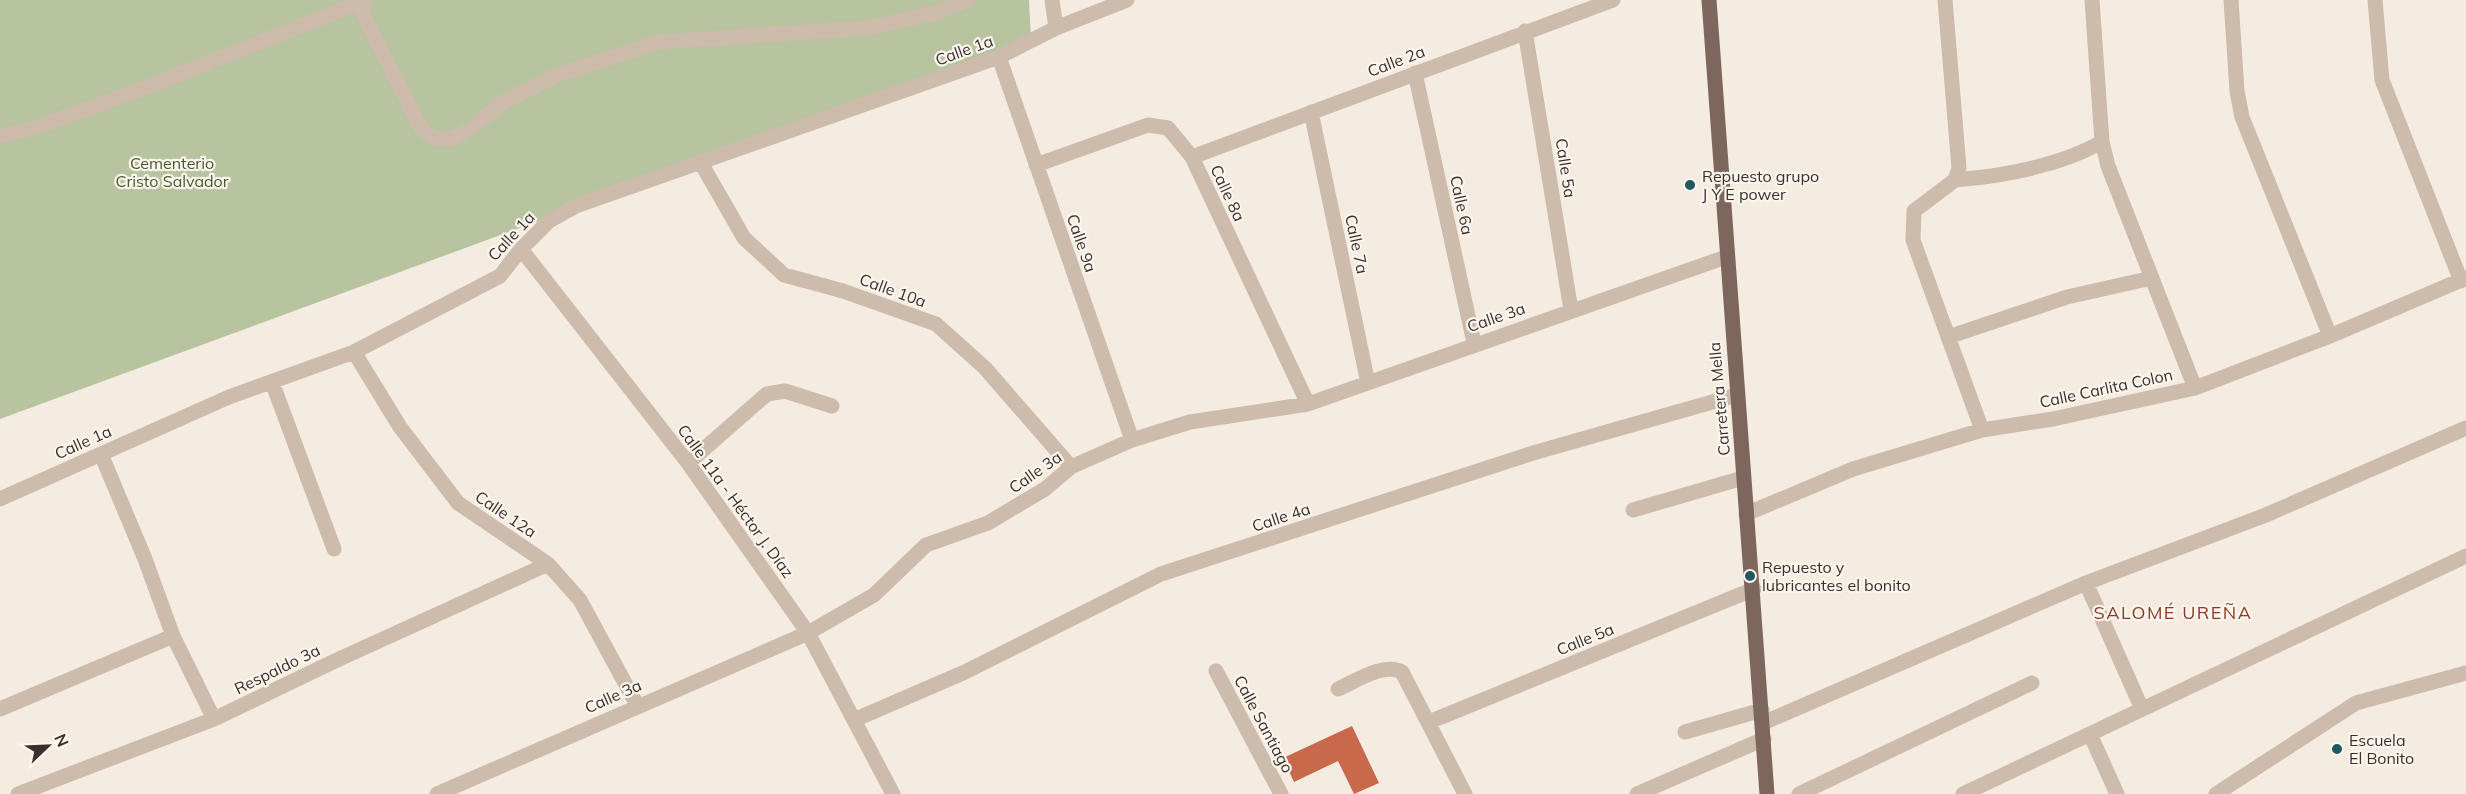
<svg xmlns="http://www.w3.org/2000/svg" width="2466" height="794" font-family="Mulish,sans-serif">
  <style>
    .green { fill: #b8c4a0 }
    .building { fill: #c8694b }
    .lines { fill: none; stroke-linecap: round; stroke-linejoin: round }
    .minor { stroke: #cdbbac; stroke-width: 15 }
    .major { stroke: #7d675c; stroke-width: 15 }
    .poi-dot { fill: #1f5a5e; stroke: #fbf5ee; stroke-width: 2 }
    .labels { text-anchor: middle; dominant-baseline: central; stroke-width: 4.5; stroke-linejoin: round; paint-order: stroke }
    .street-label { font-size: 16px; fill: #3b302b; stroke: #fbf5ee }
    .park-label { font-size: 16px; fill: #4a5a2e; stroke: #fbf5ee }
    .poi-label { font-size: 16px; fill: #3b302b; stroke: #fbf5ee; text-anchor: start }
    .neighbourhood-label { font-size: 18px; letter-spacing: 1.5px; fill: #8c3b22; stroke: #fbf5ee }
  </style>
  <rect width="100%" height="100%" fill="#f4ebe1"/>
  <path class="green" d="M0 0H1029L1031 40 0 419Z"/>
  <path class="building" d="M1352 726 1379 783 1354 794 1338 761 1294 782 1283 758Z"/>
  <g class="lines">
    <path class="minor" d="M356 0 421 128 433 138 451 139 471 129 500 104 557 75 660 42 868 28 935 13 968 0
      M1052 0 1056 28
      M1945 0 1959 168 1955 180 1914 211 1913 240 1982 430
      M2092 0 2102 142 2108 166 2195 388
      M2231 0 2237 91 2242 117 2330 336
      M2375 0 2382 80 2461 281
      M1525 31 1571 310
      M999 57 1132 440
      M1415 73 1474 343
      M1311 112 1368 383
      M0 136 34 128 150 86 366 0
      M1192 157 1613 0
      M701 163 744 238 784 275 843 291 936 324 985 368 1071 467
      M1036 165 1148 125 1168 128 1192 157 1308 404
      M1955 180C2003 176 2059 166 2102 142
      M521 249 688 463 808 633 893 794
      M1948 337 2067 297 2152 278
      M354 352 400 427 458 503 548 564 580 600 637 705
      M272 382 334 549
      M101 454 145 559 173 636 214 719
      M688 463 767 394 785 391 832 406
      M0 499 229 397 354 352 500 276 521 249 549 221 576 206 999 57 1056 28 1127 0
      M1633 510 1743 478
      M1746 514 1853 469 1982 430 2053 419 2195 388 2330 336 2466 278
      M2086 583 2142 709
      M1216 671 1281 794
      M1338 689C1356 681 1384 662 1402 672L1465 794
      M0 709 173 636
      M854 720 965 672 1161 574 1533 453 1737 395
      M1429 722 1754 589
      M1763 723 2086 583 2266 515 2466 428
      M1685 732 1762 710
      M2090 734 2117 794
      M18 794 214 719 337 660 548 564
      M437 794 808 633 874 595 926 545 988 523 1045 489 1071 467 1132 440 1190 422 1308 404 1726 257
      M1637 794 1764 739
      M1799 794 2032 683
      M1963 794 2466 556
      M2216 794 2356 703 2466 673"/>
    <path class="major" d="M1709 0 1767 794"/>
  </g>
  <g class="poi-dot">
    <circle cx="1690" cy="185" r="6"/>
    <circle cx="1750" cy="576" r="6"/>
    <circle cx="2337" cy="749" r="6"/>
  </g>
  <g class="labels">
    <g class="street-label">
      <text transform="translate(964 50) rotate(-20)">Calle 1a</text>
      <text transform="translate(1396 61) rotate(-21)">Calle 2a</text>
      <text transform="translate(1566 168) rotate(81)">Calle 5a</text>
      <text transform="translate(1228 193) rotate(65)">Calle 8a</text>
      <text transform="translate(1462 205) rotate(78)">Calle 6a</text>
      <text transform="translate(511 236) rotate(-47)">Calle 1a</text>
      <text transform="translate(1082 243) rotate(71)">Calle 9a</text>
      <text transform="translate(1357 244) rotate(78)">Calle 7a</text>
      <text transform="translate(893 290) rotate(20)">Calle 10a</text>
      <text transform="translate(1496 317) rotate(-19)">Calle 3a</text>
      <text transform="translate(2106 388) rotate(-12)">Calle Carlita Colon</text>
      <text transform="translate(1719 399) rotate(-95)">Carretera Mella</text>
      <text transform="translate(83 442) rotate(-24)">Calle 1a</text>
      <text transform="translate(1035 472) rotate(-35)">Calle 3a</text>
      <text transform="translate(736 501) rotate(54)">Calle 11a - Héctor J. Díaz</text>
      <text transform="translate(506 514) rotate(34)">Calle 12a</text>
      <text transform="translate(1281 517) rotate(-18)">Calle 4a</text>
      <text transform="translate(1585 639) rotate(-22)">Calle 5a</text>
      <text transform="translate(277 669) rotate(-26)">Respaldo 3a</text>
      <text transform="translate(613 696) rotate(-24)">Calle 3a</text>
      <text transform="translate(1264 724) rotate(62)">Calle Santiago</text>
    </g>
    <g class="park-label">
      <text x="172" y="163">Cementerio<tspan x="172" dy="18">Cristo Salvador</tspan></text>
    </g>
    <g class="poi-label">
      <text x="1702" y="176">Repuesto grupo<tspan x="1702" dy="18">J Y E power</tspan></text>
      <text x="1762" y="567">Repuesto y<tspan x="1762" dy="18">lubricantes el bonito</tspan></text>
      <text x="2349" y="740">Escuela<tspan x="2349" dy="18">El Bonito</tspan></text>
    </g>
    <g class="neighbourhood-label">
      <text x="2173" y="612">SALOMÉ UREÑA</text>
    </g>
  </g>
  <g transform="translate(48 746) rotate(67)" stroke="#fbf5ee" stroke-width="4.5" paint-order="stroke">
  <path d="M0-4.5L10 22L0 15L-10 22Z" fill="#3b302b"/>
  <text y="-9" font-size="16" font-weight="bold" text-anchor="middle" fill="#3b302b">N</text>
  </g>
</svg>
